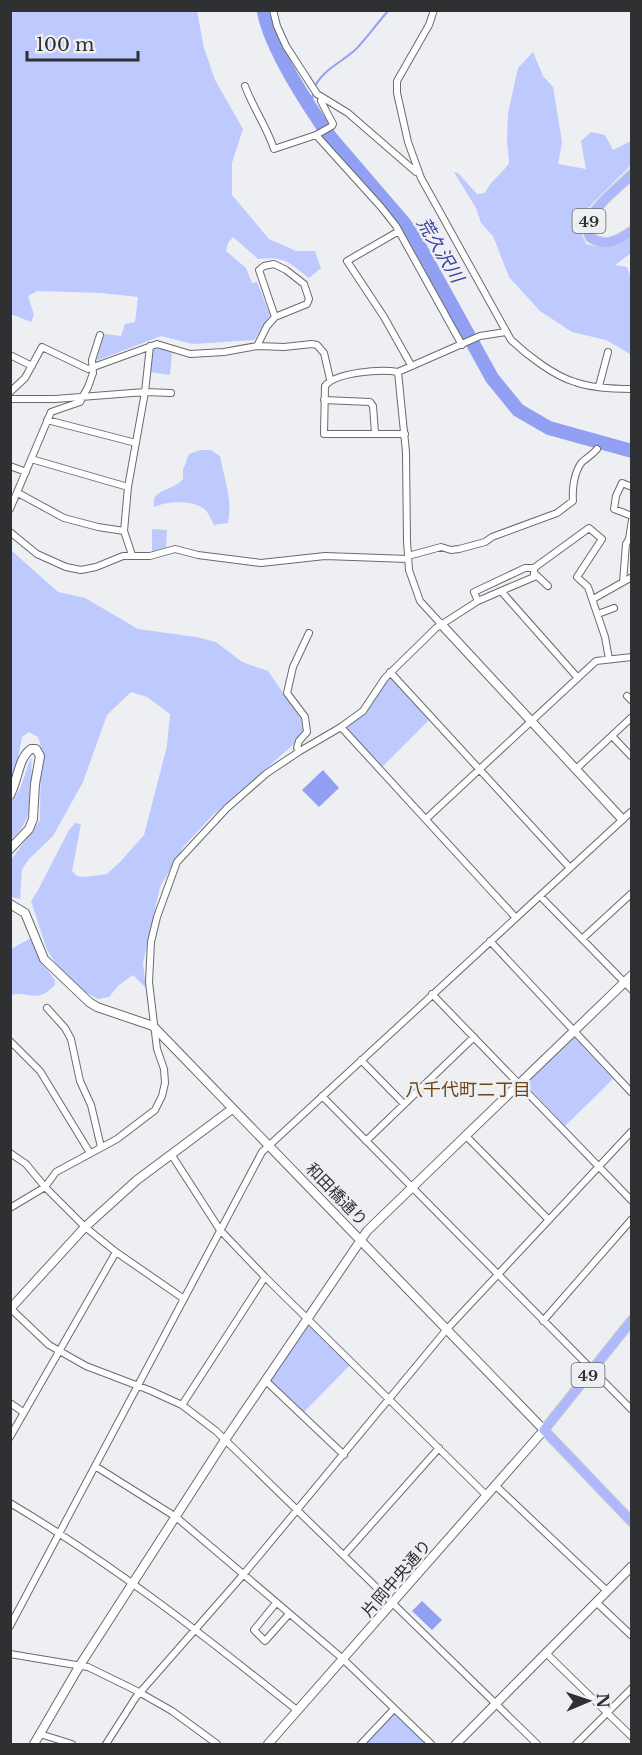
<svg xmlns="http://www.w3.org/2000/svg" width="642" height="1755" font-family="'Libre Baskerville','Noto Sans JP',serif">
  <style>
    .green { fill: #bec9fe }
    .water { fill: #91a0f3 }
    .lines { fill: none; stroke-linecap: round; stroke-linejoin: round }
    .stream { stroke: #91a0f3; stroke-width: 2 }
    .river { stroke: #91a0f3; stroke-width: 14 }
    .minor-casing { stroke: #6a6b6e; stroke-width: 8 }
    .tertiary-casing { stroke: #6a6b6e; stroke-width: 10 }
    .primary-casing { stroke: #cdcdce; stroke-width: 11 }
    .minor { stroke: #fff; stroke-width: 6 }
    .tertiary { stroke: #fff; stroke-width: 8 }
    .primary { stroke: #afb8fd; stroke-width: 9 }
    .labels { text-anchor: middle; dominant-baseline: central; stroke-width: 5; stroke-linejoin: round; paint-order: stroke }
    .shield { fill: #eeeff3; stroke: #68696b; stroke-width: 1.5 }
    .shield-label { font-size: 15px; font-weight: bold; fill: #2f3031 }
    .street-label { font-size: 16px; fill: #2f3031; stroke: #eeeff3 }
    .water-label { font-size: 18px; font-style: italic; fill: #3c42a2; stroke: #eeeff3 }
    .neighbourhood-label { font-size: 18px; fill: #6c4518; stroke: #eeeff3 }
  </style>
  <rect width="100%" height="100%" fill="#eeeff3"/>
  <path class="green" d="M10 11H197L204 48 215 80 243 129 232 163V195L269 239 296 251H315L321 268 309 278C288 262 285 256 258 259L233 237 228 243 226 251 246 268 252 283 257 282 270 315 254 340 193 344 161 336 96 361 104 334 121 336 125 324 135 322 138 297 101 293 37 291 28 296 34 315 31 322 11 314Z
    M533 52 543 76 553 87 562 142 558 164 586 169 581 141 591 132 605 135 613 150 631 141V165L584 212 579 227 586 244C604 250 616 244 631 235V253L615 265 627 267 631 278 630 354 606 340 572 332 540 311 509 277 493 236 481 223 476 208 454 172 458 173 477 194 485 193C490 181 502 174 509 163L507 140 508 113 518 68Z
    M156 347 172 351 170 375 150 372 152 350Z
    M200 450H211L220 456C224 479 233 499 228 523L214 525C212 521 210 516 207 512 197 499 167 501 154 507V498C161 488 175 489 183 479V470L189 454Z
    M152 529 167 530 166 547 152 552Z
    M11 550 58 592 85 598 138 629 196 637 216 642 242 662 268 671 301 719 303 730 294 744 212 816 184 846 160 887 143 963 146 988 133 975 119 985 109 997 98 999 83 991 59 968 47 950 31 901 37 892 69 830 75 823 81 824 72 871 77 876 85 877 107 874 121 861 144 835 167 746 170 714 147 697 131 692 107 715 83 782 53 836 30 858 22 869 20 899 11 897V860L40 820 41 747 38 737 29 732 22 737 17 764 11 780Z
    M386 679H393L430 719 382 767 347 730V726L368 709Z
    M31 757C32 786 37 819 11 839V802L20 789Z
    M31 938 39 959 55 980V985C36 1005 29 990 11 995V949Z
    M572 1038H575L613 1079 565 1126 528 1087V1080Z
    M307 1317 353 1362 301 1415 266 1381Z
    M395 1714 426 1744H364L392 1715Z"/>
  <path class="water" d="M323 770 339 788 319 807 302 790Z
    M422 1601 442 1620 432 1630 412 1611Z"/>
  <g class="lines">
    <path class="stream" d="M264 10V12
      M314 88C322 70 342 62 355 50 367 38 377 23 389 10
      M311 107 313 93"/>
    <path class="river" d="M264 12C271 49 309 107 331 138L404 223 417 242 492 378 518 410 549 428 632 451"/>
    <defs>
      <path id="minor" d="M273 10 277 26 286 46 317 94 348 113 416 172
        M434 10 429 25 397 81V93L408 142 421 178 511 340C527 355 554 376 575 382 592 388 613 389 632 389
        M245 86C253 108 267 127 274 149L316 135 332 126 333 124 321 101V97
        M316 135 381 207 396 226 462 345
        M399 231 347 261 384 317 411 365
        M257 346 267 326 275 317 307 304 309 299 304 284 286 270 274 264 264 266 259 270 275 317
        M10 355 32 366
        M398 372C381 369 336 372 325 386L324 434H405
        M599 386 608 352
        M10 392 25 378 42 347 88 369 157 344 190 354 224 352 257 346 284 347 312 344 317 345 324 353 330 379
        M10 399H55L145 392 171 393
        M324 400 370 402 373 406 375 433
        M47 420 136 443
        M31 459 128 487
        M10 466 26 472
        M632 487 622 483 616 496 614 509 632 516
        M18 493 64 518 98 527 124 531
        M10 509 51 412 80 402 88 387 93 373 92 360 100 335
        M10 532 37 554 66 567 81 570 96 567 123 556H150L175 549 198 555 261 563 325 556 408 559
        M132 555 124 531 128 487 145 392 150 346
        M408 556 441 547 451 550 459 549 485 542 492 537 557 513 573 501C572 489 574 472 582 462 587 458 593 454 597 449
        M534 573 548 586
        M623 582 626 544 629 539 632 520
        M501 591 534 577V568
        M593 599 632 577
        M478 601 474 592 525 568H534L589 528 602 539 577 577 588 587 605 637 609 659
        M598 614 614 608
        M441 624 420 601 409 570 407 541 406 452 398 372 480 336 506 332
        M390 672 570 868
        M627 696 632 701
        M341 727 516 918
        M612 736 631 756
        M300 751 297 748 299 741 307 732 305 717 287 693 293 667 309 633
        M576 769 632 717
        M426 819 596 661 632 657
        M540 896 632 990
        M582 939 632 893
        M490 941 632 1093
        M432 994 632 1201
        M47 1008 65 1028 71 1039 80 1081 91 1105 101 1147
        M10 1041 40 1071 90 1153
        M361 1060 404 1104
        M322 1096 632 1410
        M465 1135 549 1220
        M366 1141 474 1037
        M10 1153 26 1164 45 1187 85 1227 116 1252 184 1299
        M171 1154 220 1230 265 1277 487 1496
        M10 1208 45 1187 56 1172 117 1139 155 1110 162 1096 165 1083 164 1069 157 1049 149 982 151 942 157 917 177 862 227 808 267 773 300 751 341 727 363 711 385 678 436 628 478 601 501 591 578 678
        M10 1308 49 1345 86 1366 149 1390 182 1405 216 1431 537 1744
        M543 1321 632 1219
        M266 1381 344 1455
        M10 1403 23 1412
        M182 1405 265 1277
        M10 1437 116 1252
        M95 1466 176 1517 343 1659 431 1744
        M496 1486 607 1591
        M10 1503C113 1564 206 1637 298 1711
        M344 1555 439 1448
        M596 1602 632 1636
        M276 1603 254 1630 265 1641 289 1614
        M10 1626 262 1152 632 811
        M546 1653 632 1737
        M10 1654 88 1667 137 1691 172 1711 217 1744
        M40 1734 72 1744
        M106 1744 136 1697 243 1575 447 1329 632 1131
        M361 1744 394 1709
        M576 1744 632 1688"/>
      <path id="tertiary" d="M441 624 622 819
        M10 795C18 781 18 758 31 749H36L40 756 35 784 33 819 29 829 10 849
        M10 904 25 913 44 959 89 1002 97 1007 153 1026 544 1430 268 1744
        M10 1309 85 1227 137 1180 232 1109
        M34 1744 80 1665 225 1440 367 1231 632 975
        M456 1744 632 1566"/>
      <path id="primary" d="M632 174C618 189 579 215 590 237 605 248 617 241 632 231
        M632 1320 544 1430 632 1522"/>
    </defs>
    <use href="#minor" class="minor-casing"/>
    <use href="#tertiary" class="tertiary-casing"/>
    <use href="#primary" class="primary-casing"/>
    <use href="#minor" class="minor"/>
    <use href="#tertiary" class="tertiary"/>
    <use href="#primary" class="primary"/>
  </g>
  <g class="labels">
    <g class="shield">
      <rect x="572.5" y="209" width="33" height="24" rx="4.5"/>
      <rect x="571.5" y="1363" width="33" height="24" rx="4.5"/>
    </g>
    <g class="shield-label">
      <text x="589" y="221">49</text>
      <text x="588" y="1375">49</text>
    </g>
    <g class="street-label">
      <text transform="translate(337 1194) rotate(46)">和田橋通り</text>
      <text transform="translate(396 1578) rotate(-49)">片岡中央通り</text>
    </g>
    <g class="water-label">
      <text transform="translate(440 250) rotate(59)">荒久沢川</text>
    </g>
    <g class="neighbourhood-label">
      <text x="468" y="1090">八千代町二丁目</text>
    </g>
  </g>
  <rect width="642" height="1755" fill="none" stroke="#2f3031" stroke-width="24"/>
  <g transform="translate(588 1701) rotate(88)" stroke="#eeeff3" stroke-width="4.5" paint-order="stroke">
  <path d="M0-4.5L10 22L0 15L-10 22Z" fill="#2f3031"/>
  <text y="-9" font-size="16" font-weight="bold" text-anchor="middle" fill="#2f3031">N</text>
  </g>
  <path d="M27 51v9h111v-9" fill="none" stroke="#2f3031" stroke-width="3"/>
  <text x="36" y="51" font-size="18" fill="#2f3031" stroke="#eeeff3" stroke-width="4.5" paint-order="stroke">100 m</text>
</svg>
